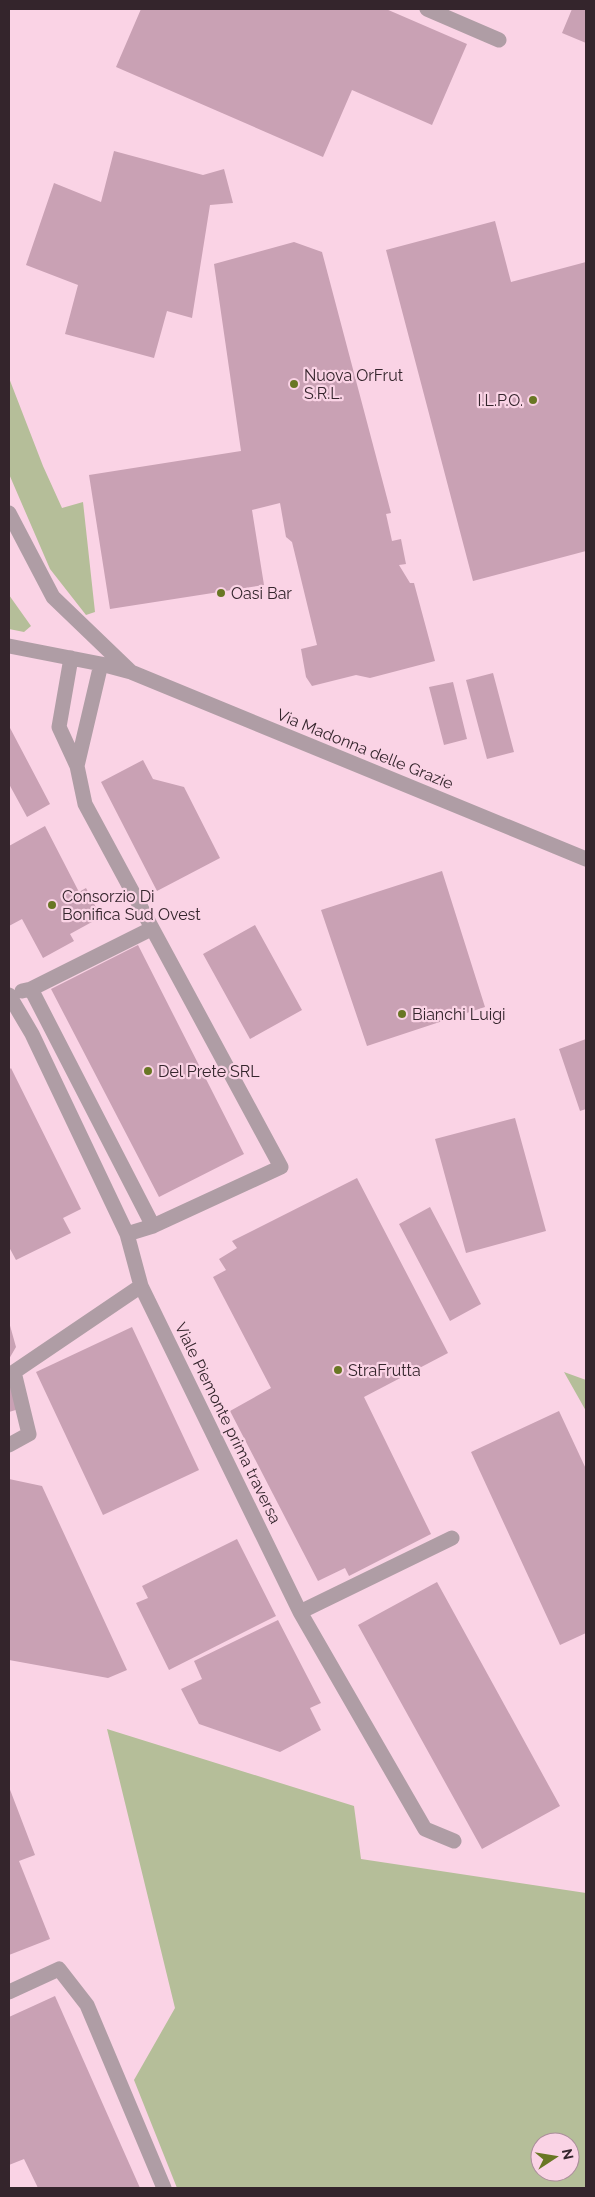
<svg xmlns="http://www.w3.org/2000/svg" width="595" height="2197" font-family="Raleway,sans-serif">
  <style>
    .green { fill: #b5be99; fill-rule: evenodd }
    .building { fill: #c9a1b4 }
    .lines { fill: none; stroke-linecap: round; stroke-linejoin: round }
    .minor { stroke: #af9da5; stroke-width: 15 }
    .poi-dot { fill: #697724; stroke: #fad3e5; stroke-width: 2 }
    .labels { text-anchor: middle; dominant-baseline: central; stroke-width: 4.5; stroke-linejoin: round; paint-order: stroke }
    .poi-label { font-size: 16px; fill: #34252c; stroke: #fad3e5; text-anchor: start }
    .street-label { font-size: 16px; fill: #34252c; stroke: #fad3e5 }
  </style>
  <rect width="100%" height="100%" fill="#fad3e5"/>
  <path class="green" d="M9 378 43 466 62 508 83 502 95 612 86 615 50 569 9 474Z
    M9 595 31 626 24 632 9 629Z
    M564 1372 586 1380V1411Z
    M107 1729 354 1806 361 1859 586 1893V2188H177L134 2080 175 2008ZM540 2142H570V2172H540Z"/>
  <path class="building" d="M141 9H386L467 44 432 125 352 90 323 157 116 67Z
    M572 9H586V43L562 33Z
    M114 151 203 175 224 169 233 203 210 205 192 318 167 311 154 358 65 334 78 285 26 265 54 183 101 202Z
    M495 221 511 282 586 262V551L473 581 386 250Z
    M294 242 322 252 391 513 386 514 392 541 401 539 406 564 399 565 410 583H414L435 661 370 678 356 675 312 686 306 677 301 649 317 645 292 542 286 537 280 503 252 510 264 585 110 609 89 475 241 451 214 264Z
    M493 673 514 752 487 759 466 680Z
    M453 682 467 739 444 745 429 687Z
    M9 726 50 804 27 817 9 784Z
    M143 760 153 779 184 787 220 858 157 891 101 782Z
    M45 826 79 892 86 888 101 917 70 934 74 941 43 958 22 919 9 926V846Z
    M442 871 485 1007 367 1046 321 910Z
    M255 925 302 1010 250 1039 203 954Z
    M138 945 244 1154 159 1197 51 989Z
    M586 1039V1109L580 1111 559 1049Z
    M11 1068 81 1209 63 1218 71 1233 16 1260 9 1247V1070Z
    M515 1118 546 1231 466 1253 435 1139Z
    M357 1178 448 1353 364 1397 431 1534 349 1576 345 1568 318 1581 230 1411 271 1388 213 1277 226 1270 219 1259 237 1248 232 1241Z
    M430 1207 481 1304 450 1321 399 1224Z
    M9 1322 16 1347 9 1359Z
    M132 1327 199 1470 103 1515 36 1372Z
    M9 1381 19 1409 9 1412Z
    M559 1411 586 1469V1633L560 1645 471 1452Z
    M9 1479 42 1486 127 1670 108 1678 9 1660Z
    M237 1539 276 1616 169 1670 136 1603 148 1598 142 1586Z
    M437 1582 560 1806 482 1849 358 1625Z
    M278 1620 321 1703 310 1708 321 1730 280 1752 199 1724 181 1689 202 1679 194 1661Z
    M9 1787 35 1855 19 1861 50 1939 9 1955Z
    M55 1996 140 2188H38L24 2159 9 2165V2017Z"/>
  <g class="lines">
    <path class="minor" d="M427 9 499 40
      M9 513 53 597 130 671
      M9 646 101 664 131 672 586 859
      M71 658 59 727 77 766 85 804 281 1167 153 1226 127 1234
      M77 766 101 664
      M31 989 153 1226
      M22 991 31 989 151 929
      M9 995 32 1034 127 1234 141 1286 300 1612 425 1829 454 1841
      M9 1445 29 1434 14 1372 141 1286
      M300 1612 452 1538
      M9 1992 59 1969 87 2005 164 2188"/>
  </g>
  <g class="poi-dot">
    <circle cx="294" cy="384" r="5"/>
    <circle cx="533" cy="400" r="5"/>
    <circle cx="221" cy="593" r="5"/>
    <circle cx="52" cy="905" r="5"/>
    <circle cx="402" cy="1014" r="5"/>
    <circle cx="148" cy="1071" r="5"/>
    <circle cx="338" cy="1370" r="5"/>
  </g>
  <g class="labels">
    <g class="poi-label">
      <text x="304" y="375">Nuova OrFrut<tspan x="304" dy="18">S.R.L.</tspan></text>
      <text x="523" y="400" text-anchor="end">I.L.P.O.</text>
      <text x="231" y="593">Oasi Bar</text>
      <text x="62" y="896">Consorzio Di<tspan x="62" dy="18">Bonifica Sud Ovest</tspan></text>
      <text x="412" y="1014">Bianchi Luigi</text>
      <text x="158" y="1071">Del Prete SRL</text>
      <text x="348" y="1370">StraFrutta</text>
    </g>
    <g class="street-label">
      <text transform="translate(365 749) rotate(22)">Via Madonna delle Grazie</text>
      <text transform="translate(228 1423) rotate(64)">Viale Piemonte prima traversa</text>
    </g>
  </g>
  <rect width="595" height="2197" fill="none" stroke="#34252c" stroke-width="20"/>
  <g transform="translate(555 2157) rotate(78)"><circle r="24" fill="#fad3e5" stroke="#ab8d9b"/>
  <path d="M0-4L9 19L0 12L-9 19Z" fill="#697724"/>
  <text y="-8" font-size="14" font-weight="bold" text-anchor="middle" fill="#34252c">N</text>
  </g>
</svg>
